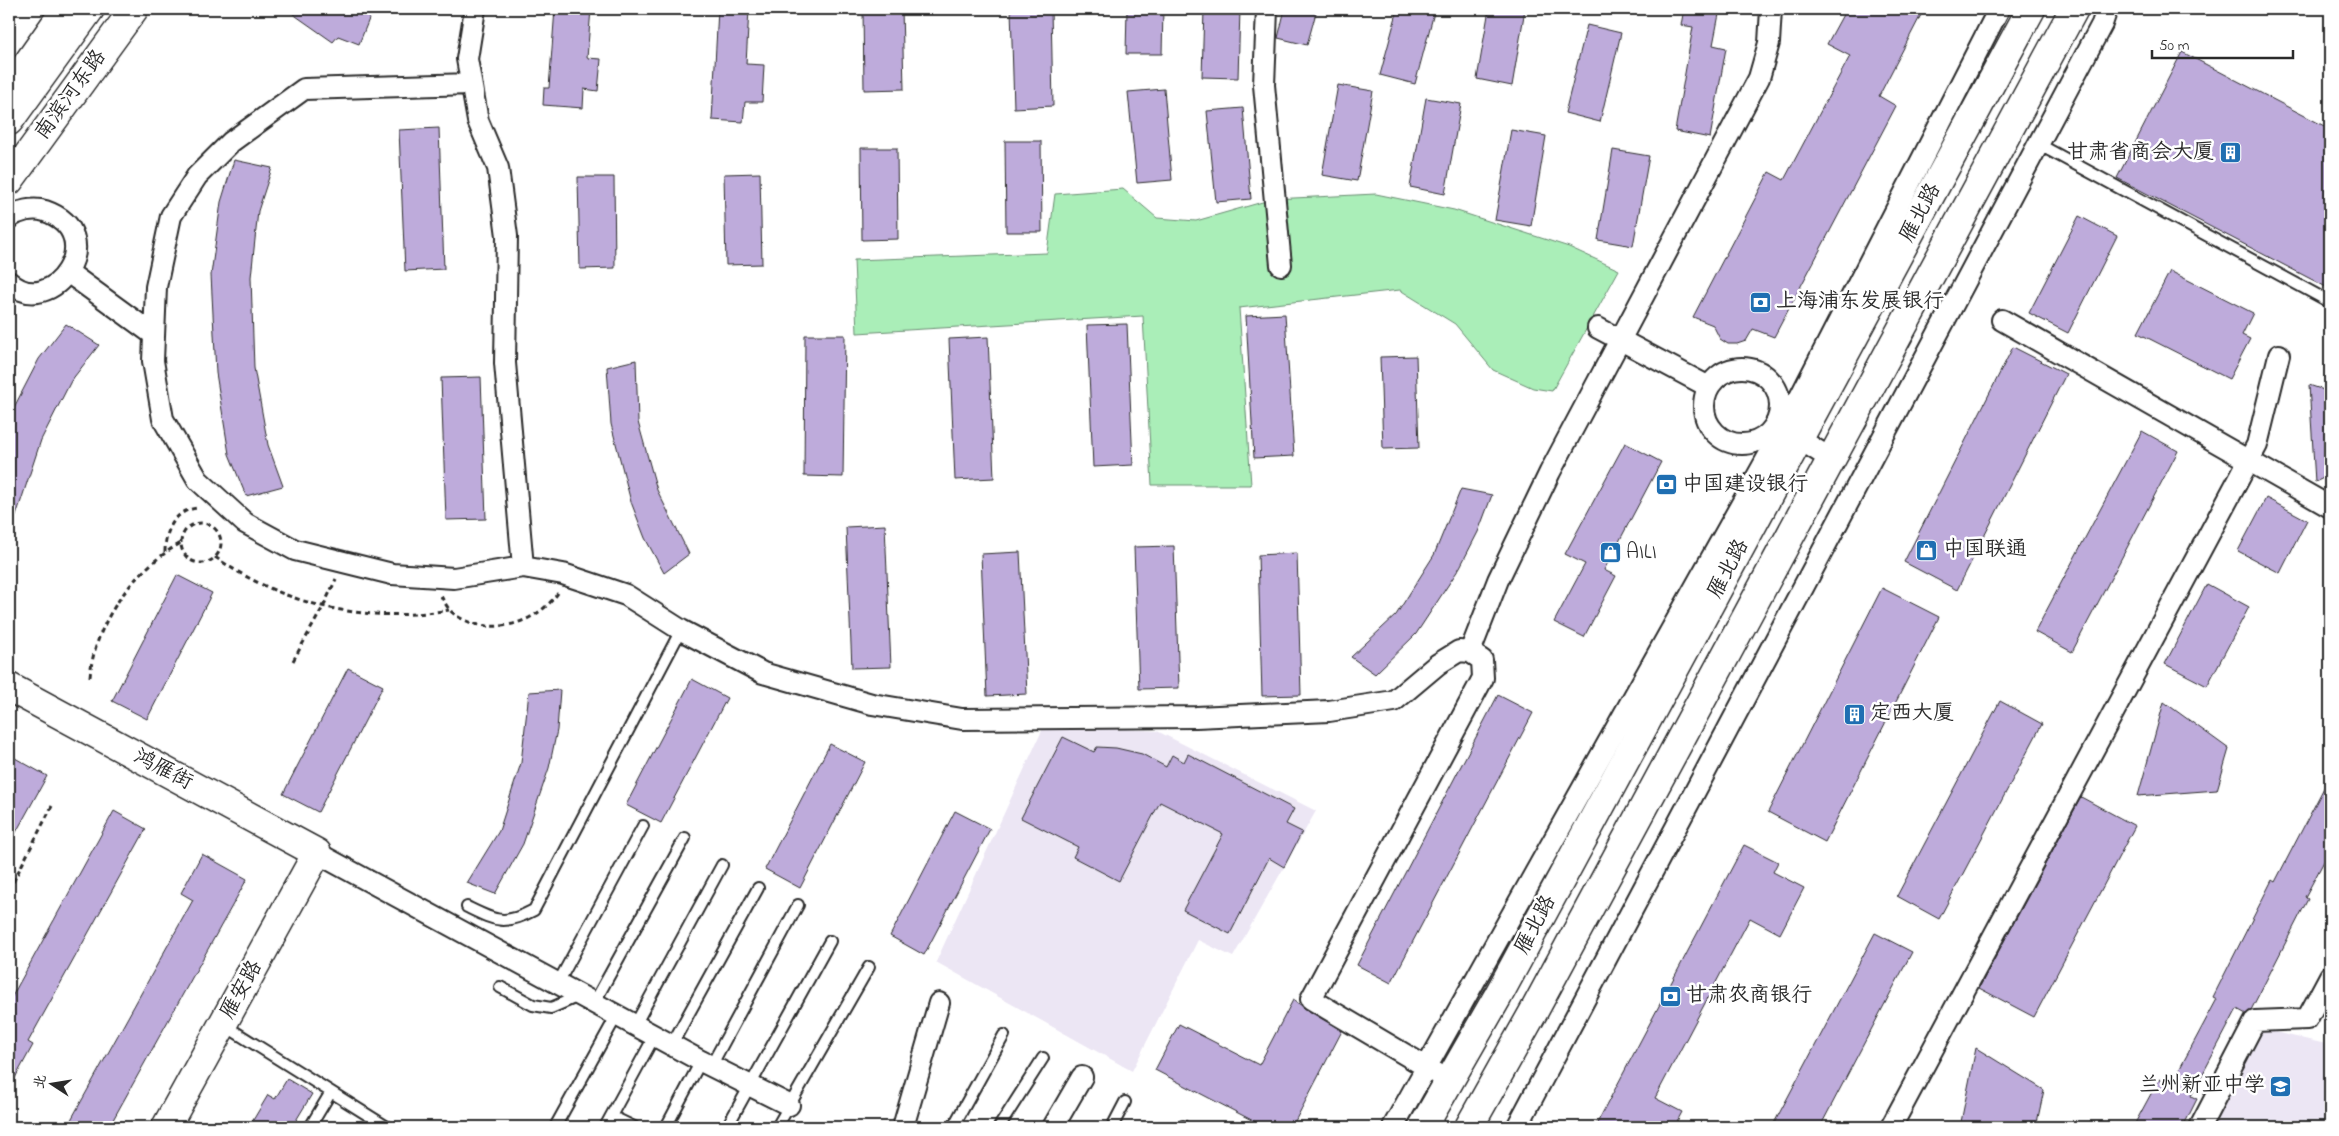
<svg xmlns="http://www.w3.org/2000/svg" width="2339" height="1136" font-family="'Indie Flower','LXGW WenKai TC',sans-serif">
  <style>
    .built { fill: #ece6f4 }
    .green { fill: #aaeeb8; stroke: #6a8c72 }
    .building { fill: #beabdb; stroke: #2b2b2b }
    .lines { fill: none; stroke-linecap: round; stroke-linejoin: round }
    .lane-casing { stroke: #2b2b2b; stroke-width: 14 }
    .street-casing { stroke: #2b2b2b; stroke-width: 24 }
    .secondary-casing { stroke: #2b2b2b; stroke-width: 31 }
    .primary-casing { stroke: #2b2b2b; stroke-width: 31 }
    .path { stroke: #2b2b2b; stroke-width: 3; stroke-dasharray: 5 4; stroke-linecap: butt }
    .lane { stroke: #fff; stroke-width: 10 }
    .street { stroke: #fff; stroke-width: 20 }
    .secondary { stroke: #fff; stroke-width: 28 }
    .primary { stroke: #fff; stroke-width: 28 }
    .labels { text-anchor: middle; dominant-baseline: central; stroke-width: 5; stroke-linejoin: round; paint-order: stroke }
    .street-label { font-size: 21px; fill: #2b2b2b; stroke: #fff }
    .poi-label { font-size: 21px; fill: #2b2b2b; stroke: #fff; text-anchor: start }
  </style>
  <rect width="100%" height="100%" fill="#fff"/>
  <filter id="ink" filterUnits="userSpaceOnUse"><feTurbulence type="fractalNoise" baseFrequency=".02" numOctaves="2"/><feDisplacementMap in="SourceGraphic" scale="10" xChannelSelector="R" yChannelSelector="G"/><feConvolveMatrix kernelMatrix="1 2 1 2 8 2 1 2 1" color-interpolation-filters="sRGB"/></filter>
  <g filter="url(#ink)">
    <path class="built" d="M1045 724 1157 731 1316 811 1233 957 1198 940 1132 1071 936 962Z
      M2262 1029 2330 1045V1127H2210Z"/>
    <path class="green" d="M1123 189 1157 218 1196 221 1273 199 1376 194 1454 210 1569 247 1619 270 1552 391 1533 388 1493 370 1455 324 1400 290 1239 308 1251 485H1152L1143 316 857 333 854 260 1047 253 1055 194Z"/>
    <path class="building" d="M286 9H373L359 44 338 36 333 42Z
      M555 9H591L587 58 601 59 598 91 584 89 583 108 543 105 544 88H549Z
      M718 9H749L746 64 764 65 762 102H745L743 122 712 120Z
      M863 9H902L904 89 864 90Z
      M1011 9H1051L1053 106 1014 108Z
      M1127 9H1163L1162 54H1126Z
      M1204 9H1240L1238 78 1202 77Z
      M1285 9H1317L1307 45 1278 38Z
      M1398 9H1435L1415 84 1380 75Z
      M1489 9H1525L1512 86 1477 79Z
      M1684 9H1720L1713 45 1726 48 1710 138 1675 131 1693 27 1681 25Z
      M1846 9H1924L1879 96 1896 106 1774 337 1753 329 1746 341 1737 344H1728L1720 339 1713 325 1693 317 1769 172 1784 180 1850 56 1827 44Z
      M1587 25 1621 33 1600 122 1565 113Z
      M2182 52 2330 129V289L2117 178Z
      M1338 85 1373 91 1357 181 1322 175Z
      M1164 89 1172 180 1137 183 1128 92Z
      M1426 98 1461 104 1445 194 1410 187Z
      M1243 108 1251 199 1216 202 1207 111Z
      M439 128 444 269 405 271 399 130Z
      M1511 130 1546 136 1531 226 1495 220Z
      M1005 141H1041L1042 232H1006Z
      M861 148H897L898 239 862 240Z
      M1613 150 1649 156 1633 246 1598 240Z
      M234 160 272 168 258 211 251 277 254 368 268 445 283 486 246 496 229 454 216 373 211 275 221 202Z
      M760 173 762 264 726 265 724 174Z
      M578 177H614L615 268 580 269Z
      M2079 216 2117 236 2068 333 2029 313Z
      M2170 271 2253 313 2242 335 2250 339 2229 379 2138 333Z
      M1285 314 1294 456 1254 458 1246 316Z
      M66 324 99 345 71 381 41 440 12 528 9 527V417L39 359Z
      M1127 324 1133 465 1093 467 1087 325Z
      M805 335H845L843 477 804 476Z
      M988 337 994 478 955 480 949 339Z
      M2013 347 2066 374 1957 590 1904 562Z
      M1416 356 1419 448 1383 449 1380 357Z
      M636 360 638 422 657 490 689 554 664 573 645 538 631 502 611 424 607 367Z
      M481 377 486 519 446 520 441 378Z
      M2309 385 2330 392V475L2315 482Z
      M2142 431 2178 451 2072 652 2035 632Z
      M1625 443 1661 462 1604 570 1616 576 1584 637 1554 622 1585 564 1565 554Z
      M1461 489 1492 495 1478 532 1460 567 1416 634 1375 674 1351 657 1396 615 1434 555Z
      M2266 498 2307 520 2280 573 2238 551Z
      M885 525 891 667 852 668 846 527Z
      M1174 546 1179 688 1139 689 1134 547Z
      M1020 552 1027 694 987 696 981 554Z
      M1297 553 1301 695 1262 696 1258 555Z
      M177 575 212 593 147 719 112 701Z
      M2207 584 2249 607 2207 686 2165 664Z
      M1882 588 1939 617 1825 842 1768 812Z
      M348 668 383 686 318 812 283 794Z
      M692 679 727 698 661 823 626 805Z
      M560 690 557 730 549 768 523 844 495 894 467 883 499 831 521 763 529 692Z
      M1498 695 1533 713 1391 983 1357 965Z
      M2000 701 2042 724 1939 919 1897 896Z
      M2164 702 2229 749 2217 790 2138 796Z
      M1063 737 1094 752 1097 747 1116 748 1142 754 1166 767 1172 755 1184 762 1188 754 1294 809 1286 824 1302 832 1284 867 1269 858 1230 934 1183 910 1223 834 1160 802 1119 881 1073 857 1078 847 1021 818Z
      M830 744 865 762 800 888 765 869Z
      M15 758 47 776 9 845V769Z
      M2330 776V850L2305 897 2308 899 2251 1010 2246 1014 2237 1009 2191 1096 2197 1099 2183 1127H2133L2159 1079 2171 1085 2217 999 2213 997 2272 880 2275 882Z
      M2081 797 2135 826 2034 1017 1979 988Z
      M114 811 146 829 28 1042 33 1045 9 1089V1002Z
      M955 811 990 829 924 955 890 936Z
      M1744 845 1778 862 1773 872 1804 888 1780 934 1750 918 1655 1098 1682 1112 1674 1127H1595Z
      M202 854 247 879 109 1127H67L193 900 181 893Z
      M1875 933 1912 952 1820 1127H1772Z
      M1293 1000 1342 1031 1292 1127H1265L1155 1070 1179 1024 1259 1065Z
      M1976 1048 2044 1090 2036 1127H1960Z
      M287 1079 312 1094 292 1127H249L268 1095 275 1099Z"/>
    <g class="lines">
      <defs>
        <path id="lane" d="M9 10V9
          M2038 144 2330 302
          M467 907C496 921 504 926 534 910L681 630
          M558 983 643 826
          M500 987 533 1005 551 1008 579 996
          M594 1003 685 838
          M224 1025 387 1127
          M635 1025 722 865
          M672 1044 758 888
          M711 1066 798 905
          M611 1116 634 1127
          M310 1127 331 1092
          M555 1127 617 1015
          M605 1127 655 1035
          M666 1127 701 1061
          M727 1127 830 941
          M777 1127 869 967
          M953 1127 1004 1035
          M999 1127 1043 1058
          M1112 1127 1125 1102
          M1182 1127 1183 1126"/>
        <path id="street" d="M475 9 467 59 478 121 498 168 507 236 505 363 523 567
          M1267 9 1264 85 1281 265
          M471 84 304 89 231 142 197 176 171 216 156 287 153 361 163 419 198 480 245 523 295 550 392 574 454 578 523 567 563 574 626 595 681 630 763 673 872 704 962 719 1196 717 1329 711 1394 701 1438 664 1459 651 1470 652 1482 660 1483 678 1311 999 1450 1081
          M9 218C18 211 33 207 45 211 112 234 52 322 9 282
          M69 273 154 335
          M2002 320 2330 507
          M1598 328 1709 387
          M1704 406a38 38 0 1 1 76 0a38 38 0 1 1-76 0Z
          M1788 432 1831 459
          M1470 652 1498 580 1550 472 1759 78 1769 43 1771 9
          M317 853 701 1061 789 1105
          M903 1127 939 1003
          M1053 1127 1082 1077
          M1393 1127 1783 430 1999 9
          M1517 1127 2102 24 2107 9
          M1891 1127 2257 445 2279 355
          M2200 1127 2255 1021 2307 1019 2330 976"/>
        <path id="secondary" d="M18 77 66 9
          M9 121 90 9
          M9 181 134 9
          M9 687 317 853 166 1127"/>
        <path id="primary" d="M1423 1127 1498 996 2031 9
          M1469 1127 1534 1011 2074 9"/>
      </defs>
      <use href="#lane" class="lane-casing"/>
      <use href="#street" class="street-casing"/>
      <use href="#secondary" class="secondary-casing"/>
      <use href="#primary" class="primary-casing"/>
      <path class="path" d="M181 543a20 20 0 1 1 40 0a20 20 0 1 1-40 0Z
        M165 552C165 530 175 509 199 508
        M215 557C285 606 365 624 449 610
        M441 596C443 600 446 605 449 609 454 616 464 620 472 623 503 633 539 620 558 593
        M293 661 323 607 336 579
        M90 677C94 623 134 569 181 543
        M9 890 52 806"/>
      <use href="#lane" class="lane"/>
      <use href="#street" class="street"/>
      <use href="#secondary" class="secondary"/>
      <use href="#primary" class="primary"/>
    </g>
  </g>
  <defs>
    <symbol id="building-square" viewBox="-11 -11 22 22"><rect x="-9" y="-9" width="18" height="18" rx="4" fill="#1f6fb2" stroke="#fff"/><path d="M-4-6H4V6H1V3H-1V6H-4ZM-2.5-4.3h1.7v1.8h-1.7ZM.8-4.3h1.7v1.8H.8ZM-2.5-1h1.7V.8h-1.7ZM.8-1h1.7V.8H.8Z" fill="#fff"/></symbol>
    <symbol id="bank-square" viewBox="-11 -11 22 22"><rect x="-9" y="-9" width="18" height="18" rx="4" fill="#1f6fb2" stroke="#fff"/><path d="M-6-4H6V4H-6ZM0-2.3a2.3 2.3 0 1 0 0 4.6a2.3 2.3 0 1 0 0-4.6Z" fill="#fff"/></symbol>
    <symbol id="shop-square" viewBox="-11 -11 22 22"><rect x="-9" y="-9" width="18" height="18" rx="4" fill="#1f6fb2" stroke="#fff"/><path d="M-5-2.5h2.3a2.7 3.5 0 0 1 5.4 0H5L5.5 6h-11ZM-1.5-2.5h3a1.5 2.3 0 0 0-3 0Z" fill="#fff"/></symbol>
    <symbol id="school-square" viewBox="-11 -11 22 22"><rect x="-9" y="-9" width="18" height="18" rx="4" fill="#1f6fb2" stroke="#fff"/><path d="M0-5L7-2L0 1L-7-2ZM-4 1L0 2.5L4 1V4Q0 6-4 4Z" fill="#fff"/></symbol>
  </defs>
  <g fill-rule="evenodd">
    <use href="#building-square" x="2218" y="140" width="25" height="25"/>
    <use href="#bank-square" x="1748" y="290" width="25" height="25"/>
    <use href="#bank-square" x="1654" y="472" width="25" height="25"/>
    <use href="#shop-square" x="1914" y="538" width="25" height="25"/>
    <use href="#shop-square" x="1598" y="540" width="25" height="25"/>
    <use href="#building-square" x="1842" y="702" width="25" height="25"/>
    <use href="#bank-square" x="1658" y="984" width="25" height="25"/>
    <use href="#school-square" x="2268" y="1074" width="25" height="25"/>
  </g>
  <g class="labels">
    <g class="street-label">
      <text transform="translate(71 95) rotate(-54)">南滨河东路</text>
      <text transform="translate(1921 213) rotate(-62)">雁北路</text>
      <text transform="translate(1729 569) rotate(-62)">雁北路</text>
      <text transform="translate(163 770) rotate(28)">鸿雁街</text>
      <text transform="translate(1536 925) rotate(-62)">雁北路</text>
      <text transform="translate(242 990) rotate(-61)">雁安路</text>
    </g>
    <g class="poi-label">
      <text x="2214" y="153" text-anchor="end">甘肃省商会大厦</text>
      <text x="1776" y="302">上海浦东发展银行</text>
      <text x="1682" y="485">中国建设银行</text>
      <text x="1943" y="550">中国联通</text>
      <text x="1626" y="553">AILI</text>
      <text x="1870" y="714">定西大厦</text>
      <text x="1686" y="996">甘肃农商银行</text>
      <text x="2265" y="1086" text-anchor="end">兰州新亚中学</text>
    </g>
  </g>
  <rect width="2339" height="1136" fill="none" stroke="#fff" stroke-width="30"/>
  <rect x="15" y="15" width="2309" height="1106" fill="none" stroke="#2b2b2b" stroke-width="2" filter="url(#ink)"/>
  <g transform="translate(52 1084) rotate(282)" stroke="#ffffff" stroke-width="4" paint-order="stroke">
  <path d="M0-4L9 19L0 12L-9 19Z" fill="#2b2b2b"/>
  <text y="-8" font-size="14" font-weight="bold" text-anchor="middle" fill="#2b2b2b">北</text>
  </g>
  <path d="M2152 50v8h141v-8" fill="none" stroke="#2b2b2b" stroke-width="2.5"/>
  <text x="2159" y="50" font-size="15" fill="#2b2b2b" stroke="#ffffff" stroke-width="4" paint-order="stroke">50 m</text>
</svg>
